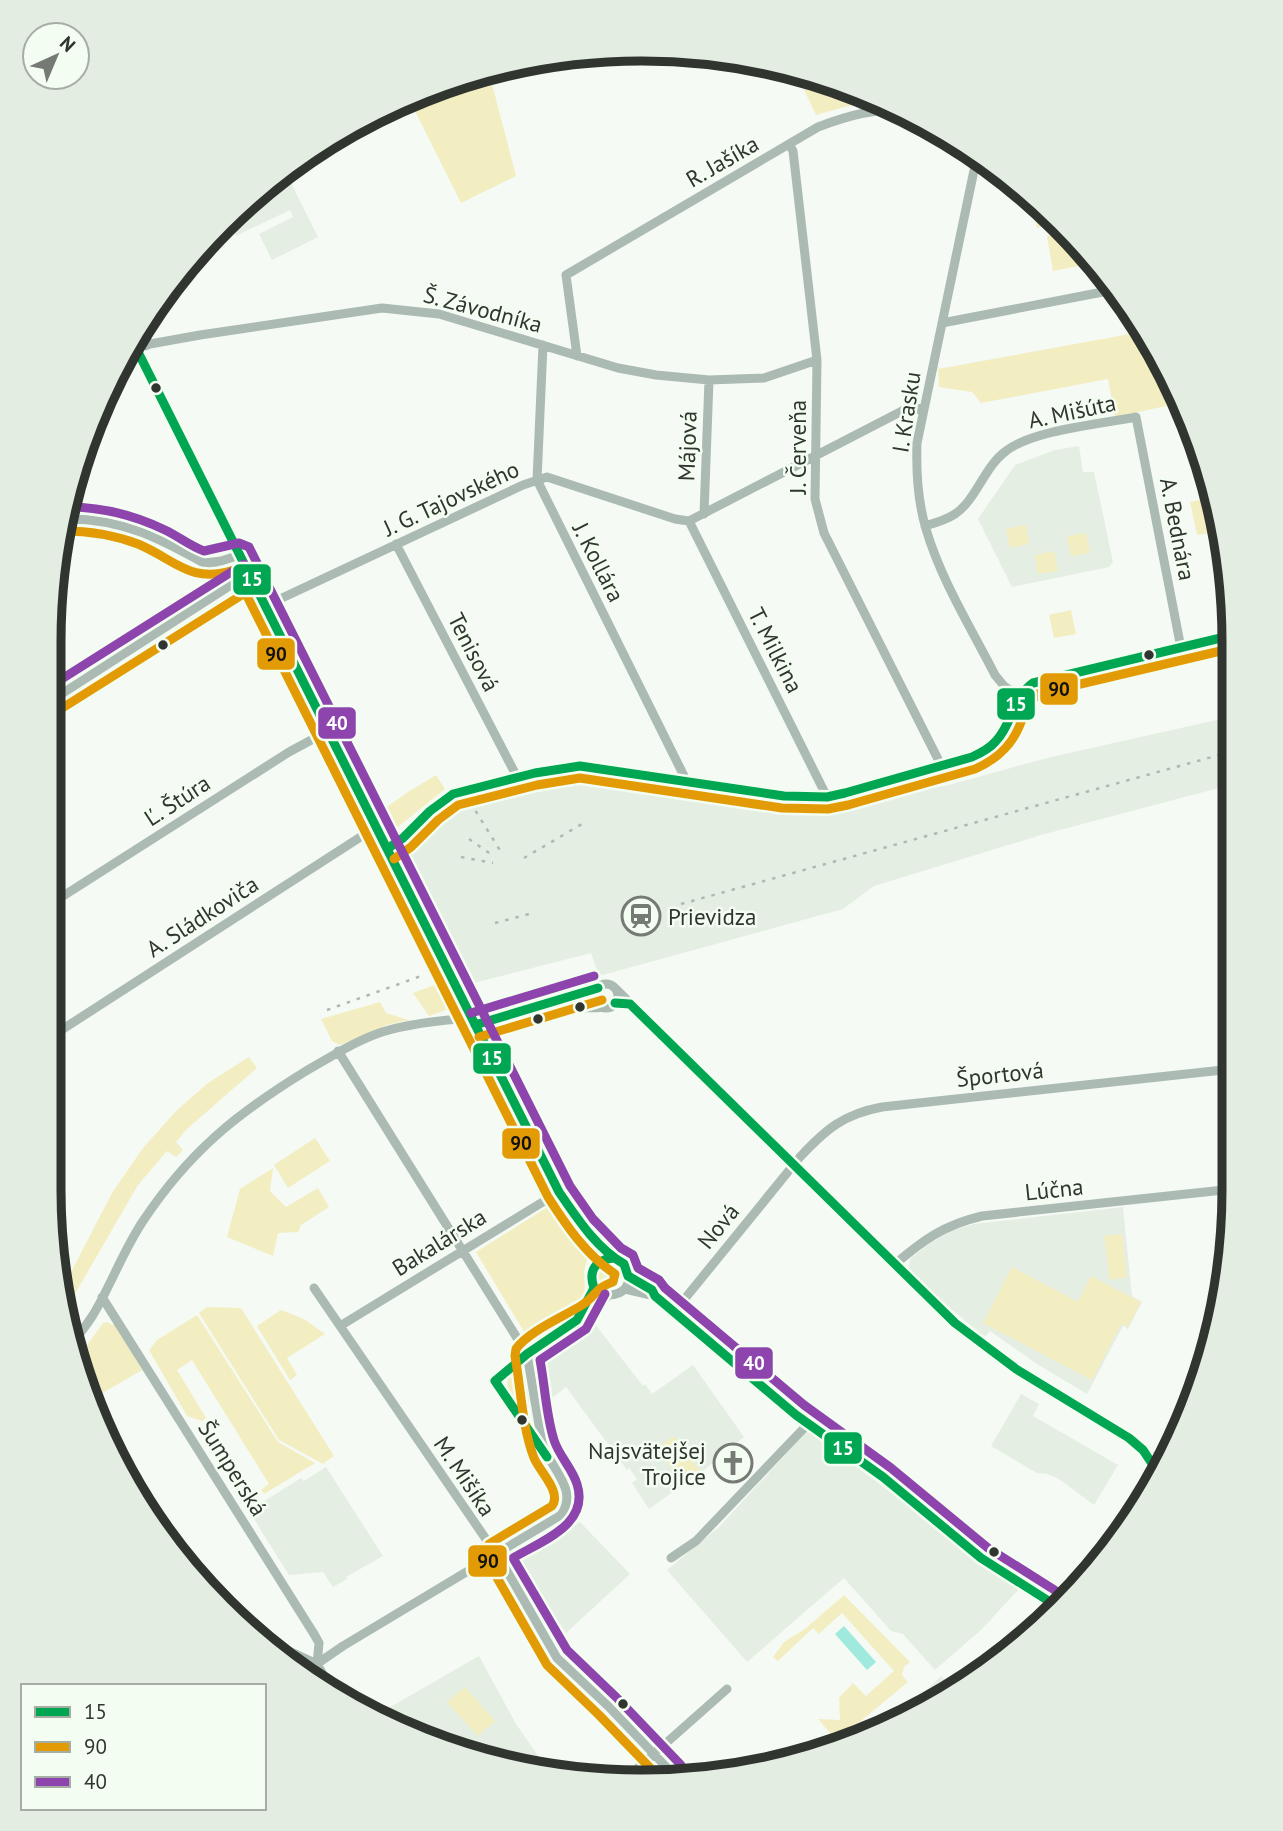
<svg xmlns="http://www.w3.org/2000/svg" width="1283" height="1831" font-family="'PT Sans',sans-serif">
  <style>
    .built { fill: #e5eee3 }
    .green { fill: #f3eec2 }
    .water { fill: #9feadd }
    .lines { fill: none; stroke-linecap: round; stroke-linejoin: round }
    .minor { stroke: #abbbb3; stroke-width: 9 }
    .rail { stroke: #afb9b2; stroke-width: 2.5; stroke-dasharray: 3.5 7; stroke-linecap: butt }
    .bus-1-casing { stroke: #f3fdf1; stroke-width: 14 }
    .bus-2-casing { stroke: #f3fdf1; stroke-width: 14 }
    .bus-3-casing { stroke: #f3fdf1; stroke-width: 14 }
    .bus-1 { stroke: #00a651; stroke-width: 9 }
    .bus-2 { stroke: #e39b05; stroke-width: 9 }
    .bus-3 { stroke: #8e44ad; stroke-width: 9 }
    .bus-dot { fill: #313530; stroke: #f3fdf1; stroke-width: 2.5 }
    .labels { text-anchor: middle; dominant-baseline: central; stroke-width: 5; stroke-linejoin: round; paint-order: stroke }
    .street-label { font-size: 23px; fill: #313530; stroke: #f3fdf1 }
    .poi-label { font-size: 23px; fill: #313530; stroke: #f3fdf1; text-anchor: start }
    .rim { fill: none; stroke: #313530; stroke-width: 9 }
    .line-badge { stroke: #f3fdf1; stroke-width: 2.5 }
    .badge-label { font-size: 19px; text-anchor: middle; font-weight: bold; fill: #fff }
    .pale-badge-label { font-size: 19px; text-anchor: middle; font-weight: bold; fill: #111 }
  </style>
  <rect width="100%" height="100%" fill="#f5faf4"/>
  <path class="built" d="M285 171 318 237 272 260 259 234 293 217 290 210 236 236 229 223 251 196Z
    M1079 446 1083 472H1094L1113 562 1109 567 1012 587 978 519 1015 465 1055 450Z
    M1230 717V785L1041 835 874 886 843 909 599 976 591 953 466 985 405 865 406 854 434 816 457 798 554 776 561 780 816 809 817 813 920 789 945 786 1051 757Z
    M1123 1207 1132 1296 1142 1302 1128 1329 1123 1326 1087 1394 1037 1364 990 1331 985 1337 934 1295 909 1269 910 1259 929 1244 951 1231 974 1224Z
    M594 1323 643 1386 645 1384 652 1394 693 1365 744 1437 704 1470 649 1509 632 1483 637 1479 629 1468 627 1470 566 1387 543 1405 541 1359Z
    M1021 1394 1039 1404 1033 1416 1118 1465 1094 1505 1059 1479 1048 1474 1037 1473 991 1446Z
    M808 1430 1019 1589 981 1630 935 1670 903 1634 891 1631 844 1578 747 1662 667 1570 719 1527Z
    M326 1467 383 1556 346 1577 347 1579 333 1587 323 1572 289 1575 249 1511 301 1478 304 1481Z
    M580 1522 630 1574 566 1633 516 1562Z
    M479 1656 516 1724 539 1757 535 1760 541 1769 550 1764 562 1770 568 1777 414 1737 378 1714Z
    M941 1676 953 1688 904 1721 888 1726Z"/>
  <path class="green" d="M794 69 874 99 816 115Z
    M489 72 516 176 461 203 409 99 460 78Z
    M1032 203H1036L1059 224 1037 228Z
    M1067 232 1087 251 1095 263 1053 271 1047 236Z
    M1141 332 1173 380 1180 403 1115 417 1108 379 981 403 972 392 939 387 938 369Z
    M1209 498 1216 532 1197 535 1190 502Z
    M1026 525 1029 544 1010 548 1006 529Z
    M1086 533 1090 553 1071 556 1067 536Z
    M1054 551 1058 571 1038 574 1035 555Z
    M1071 610 1076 634 1054 638 1049 615Z
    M436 775 445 789 398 827 387 826 380 812 408 792Z
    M440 983 451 1002 446 1010 429 1016 413 993Z
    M380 1002 386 1013 409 1020 387 1025 340 1045 332 1041 321 1019Z
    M249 1057 257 1068 187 1129 176 1142 183 1150 176 1157 167 1151 138 1185 65 1311 62 1290 69 1276 112 1193 143 1148 177 1110 208 1083Z
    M315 1138 330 1161 288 1188 274 1165Z
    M273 1168 270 1191 286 1207 318 1188 329 1207 301 1225 298 1232 278 1233 273 1256 227 1237 240 1189Z
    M546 1208 555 1213 588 1256 584 1271 585 1295 576 1308 529 1340 476 1252Z
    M1122 1234 1127 1277 1110 1280 1104 1236Z
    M598 1276a11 11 0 1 1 22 0a11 11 0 1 1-22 0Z
    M1012 1267 1078 1302 1091 1276 1141 1302 1128 1327 1121 1324 1092 1380 983 1323Z
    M207 1307 241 1308 334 1456 323 1464 279 1440 199 1313Z
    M281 1310 304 1319 325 1334 287 1358 297 1375 290 1380 257 1326Z
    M197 1315 278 1442 315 1463 264 1494 261 1490 269 1484 192 1360 177 1370 206 1418 202 1421 187 1416 149 1350 157 1340Z
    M108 1322 112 1325 115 1323 142 1370 94 1398 77 1359 103 1323Z
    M521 1369 524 1372 529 1401 519 1406 507 1386 508 1377Z
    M674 1436 700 1471 682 1483 657 1448Z
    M844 1595 910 1662 904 1667 902 1675 908 1682 832 1745 826 1738 830 1733 818 1719 840 1720 839 1698 853 1683 866 1696 894 1671 842 1613 819 1634 813 1628 778 1661 773 1657 784 1642 805 1629Z
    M465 1687 495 1721 478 1736 447 1702Z"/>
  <path class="water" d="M844 1626 876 1662 867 1670 835 1634Z"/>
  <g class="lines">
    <path class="minor" d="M789 144 793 151 817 360 815 499 824 533 942 767
      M977 156 917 443C916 472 918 502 926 529 941 580 971 628 995 675L1004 686 1017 695
      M942 323 1113 290
      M132 340 559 1192C567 1204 574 1218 584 1228 593 1237 602 1248 611 1256 616 1261 624 1262 627 1270 636 1292 608 1303 594 1288L591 1275 598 1262 613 1258
      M543 345 537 480 684 776 683 782
      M137 349 150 344 200 335 382 308 439 314 618 368 656 375 709 380 764 378 817 360
      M577 356 566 275 818 127C847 116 876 107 907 112
      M704 514 709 380
      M63 519C134 517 178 550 238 582
      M689 521 827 797
      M925 526C935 523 946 520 955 514 977 499 984 467 1006 451 1033 430 1101 424 1136 417L1181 648
      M396 544 517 777
      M204 563 221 561 240 555
      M265 606 523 485 547 477 675 519 689 521 904 410 924 408
      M49 702 231 585 250 575
      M387 849 403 838 430 811 453 794 535 773 580 766 784 796 827 797 845 793 972 757C982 752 992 747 999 738 1013 719 1011 696 1033 683L1229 636
      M49 905 289 752 328 731
      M594 996a12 12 0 1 1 24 0a12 12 0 1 1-24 0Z
      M616 989 894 1265 955 1323 1016 1369 1129 1438 1164 1467
      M475 1025 598 988
      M49 1038 376 827
      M482 1038C507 1027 537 1009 565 1007 578 1007 590 1009 604 1007
      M583 1227C585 1240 593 1249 598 1262
      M894 1265C923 1240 944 1225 982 1216L1233 1189
      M628 1276 652 1290 655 1296 796 1415 883 1477 981 1558 1022 1586 1058 1607
      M314 1288 503 1564 557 1658 608 1706 672 1773
      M625 1289 655 1296
      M102 1297 314 1634 319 1643 317 1664
      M674 1312 800 1157C826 1129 844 1114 882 1107L1232 1069
      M577 1320 594 1288
      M340 1326 559 1192
      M70 1345C78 1336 86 1326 93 1315 111 1285 123 1251 143 1221 189 1152 236 1114 306 1071 331 1057 355 1041 382 1032 411 1023 442 1020 472 1018
      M527 1354C554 1335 585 1320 608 1296
      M1148 1457 1159 1474
      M140 1500 169 1542
      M671 1558 696 1541 808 1424
      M248 1632 317 1664 328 1683
      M308 1670 343 1646 561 1515C579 1489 551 1470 542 1443L527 1354 338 1051
      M630 1775 727 1689"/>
    <path class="rail" d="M470 802 501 852
      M469 839 495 857
      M461 857 493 863
      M524 858 582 824
      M681 904 1230 752
      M495 923 529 914
      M327 1010 421 976"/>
    <defs>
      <path id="bus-1" d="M132 340 559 1192C577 1218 596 1248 624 1264L628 1276 652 1290 655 1296 796 1415 883 1477 981 1558 1058 1607
        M387 849 403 838 430 811 453 794 535 773 580 766 784 796 827 797 845 793 972 757C981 753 990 748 996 741 1013 723 1012 698 1033 683L1229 636
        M615 1003 630 1004 955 1323 1016 1369 1129 1438 1143 1450 1159 1474
        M475 1025 598 988
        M547 1457 495 1381 527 1354 577 1320 594 1288C588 1271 595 1260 613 1258"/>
      <path id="bus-2" d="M63 531C89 531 114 535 138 544 176 560 190 584 234 570L548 1197C566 1225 586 1255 615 1274L613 1282C596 1287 595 1297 582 1305 563 1317 529 1331 516 1349L515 1356C521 1389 522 1427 534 1458 540 1472 562 1492 552 1506L489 1544 484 1555 547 1665 599 1715 656 1774
        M56 712 256 586
        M394 859 411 847 438 820 458 805 537 785 580 778 782 808 828 809 848 805 975 769C995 760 1010 748 1019 727 1024 715 1027 703 1038 694L1229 649
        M479 1037 602 1000"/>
      <path id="bus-3" d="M68 507C102 507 134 515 165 530 178 536 190 546 204 551L239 543 249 547 570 1186 593 1219 621 1248 633 1255 638 1268 659 1280 665 1288 804 1405 891 1468 988 1548 1064 1596
        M49 687 244 564
        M471 1013 594 976
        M605 1294 586 1329 540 1360C545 1386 546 1415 554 1440 559 1456 572 1468 577 1484 590 1525 541 1541 513 1558L567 1650 617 1698 681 1765"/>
    </defs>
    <use href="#bus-1" class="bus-1-casing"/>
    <use href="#bus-2" class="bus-2-casing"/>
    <use href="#bus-3" class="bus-3-casing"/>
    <use href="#bus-1" class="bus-1"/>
    <use href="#bus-2" class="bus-2"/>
    <use href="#bus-3" class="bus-3"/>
  </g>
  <defs>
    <symbol id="station-ring" viewBox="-11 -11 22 22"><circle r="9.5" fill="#f3fdf1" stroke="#767a75" stroke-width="1.5"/><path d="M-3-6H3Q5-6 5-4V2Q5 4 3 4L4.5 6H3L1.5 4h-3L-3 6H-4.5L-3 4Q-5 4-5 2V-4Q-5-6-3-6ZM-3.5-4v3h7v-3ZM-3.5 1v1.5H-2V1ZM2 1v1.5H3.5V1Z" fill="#767a75"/></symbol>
    <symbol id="church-ring" viewBox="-11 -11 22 22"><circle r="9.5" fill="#f3fdf1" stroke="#767a75" stroke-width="1.5"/><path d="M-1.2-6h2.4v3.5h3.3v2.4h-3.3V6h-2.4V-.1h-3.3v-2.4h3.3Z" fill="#767a75"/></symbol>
  </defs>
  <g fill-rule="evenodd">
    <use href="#station-ring" x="619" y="894" width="44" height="44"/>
    <use href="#church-ring" x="711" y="1441" width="44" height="44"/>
  </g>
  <g class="bus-dot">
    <circle cx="156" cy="388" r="6"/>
    <circle cx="163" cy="645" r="6"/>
    <circle cx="1149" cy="655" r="6"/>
    <circle cx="580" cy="1007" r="6"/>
    <circle cx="538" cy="1019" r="6"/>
    <circle cx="522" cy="1420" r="6"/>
    <circle cx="994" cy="1552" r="6"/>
    <circle cx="623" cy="1704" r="6"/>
  </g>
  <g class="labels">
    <g class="street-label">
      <text transform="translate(722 161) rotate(-30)">R. Jašíka</text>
      <text transform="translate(483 309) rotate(15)">Š. Závodníka</text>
      <text transform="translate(1072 411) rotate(-12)">A. Mišúta</text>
      <text transform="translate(906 412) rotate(-81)">I. Krasku</text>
      <text transform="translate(687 446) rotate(-88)">Májová</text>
      <text transform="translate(797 447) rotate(-90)">J. Červeňa</text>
      <text transform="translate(451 498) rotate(-25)">J. G. Tajovského</text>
      <text transform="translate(1178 529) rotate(79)">A. Bednára</text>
      <text transform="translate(599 562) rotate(63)">J. Kollára</text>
      <text transform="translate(776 650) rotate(63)">T. Milkina</text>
      <text transform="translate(474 652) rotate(63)">Tenisová</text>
      <text transform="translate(177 800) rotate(-33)">Ľ. Štúra</text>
      <text transform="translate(202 916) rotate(-33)">A. Sládkoviča</text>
      <text transform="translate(1000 1074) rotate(-6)">Športová</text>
      <text transform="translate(1054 1189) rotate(-6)">Lúčna</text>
      <text transform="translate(718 1226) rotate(-51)">Nová</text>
      <text transform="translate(439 1242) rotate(-32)">Bakalárska</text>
      <text transform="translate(233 1468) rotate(58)">Šumperská</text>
      <text transform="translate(465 1476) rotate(56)">M. Mišíka</text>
    </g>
    <g class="poi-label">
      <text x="668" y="916">Prievidza</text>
      <text x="706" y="1450" text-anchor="end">Najsvätejšej<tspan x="706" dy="26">Trojice</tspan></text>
    </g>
  </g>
  <path d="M0 0H1283V1831H0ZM641 61H642A580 580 0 0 1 1222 641V1190A580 580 0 0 1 642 1770H641A580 580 0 0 1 61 1190V641A580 580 0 0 1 641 61Z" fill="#e3ede2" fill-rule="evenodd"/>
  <path class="rim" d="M641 61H642A580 580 0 0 1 1222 641V1190A580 580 0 0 1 642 1770H641A580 580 0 0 1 61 1190V641A580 580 0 0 1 641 61Z"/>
  <g class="line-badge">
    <rect x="232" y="563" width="40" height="33" rx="7" fill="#00a651"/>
    <rect x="256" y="637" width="40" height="34" rx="7" fill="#e39b05"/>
    <rect x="1039" y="672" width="40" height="34" rx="7" fill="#e39b05"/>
    <rect x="996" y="687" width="40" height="34" rx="7" fill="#00a651"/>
    <rect x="317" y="706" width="40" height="34" rx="7" fill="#8e44ad"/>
    <rect x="472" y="1042" width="40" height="33" rx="7" fill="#00a651"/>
    <rect x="501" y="1127" width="40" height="33" rx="7" fill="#e39b05"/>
    <rect x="734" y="1346" width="40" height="34" rx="7" fill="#8e44ad"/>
    <rect x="823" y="1431" width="40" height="34" rx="7" fill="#00a651"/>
    <rect x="467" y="1544" width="41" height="34" rx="7" fill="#e39b05"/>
  </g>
  <g class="badge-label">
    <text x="252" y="586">15</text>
    <text x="1016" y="711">15</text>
    <text x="337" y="730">40</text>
    <text x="492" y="1065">15</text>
    <text x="754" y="1370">40</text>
    <text x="843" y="1455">15</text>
  </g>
  <g class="pale-badge-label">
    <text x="276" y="661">90</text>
    <text x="1059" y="696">90</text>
    <text x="521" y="1150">90</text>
    <text x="488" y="1568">90</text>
  </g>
  <rect x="21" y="1684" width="245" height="126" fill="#f3fdf1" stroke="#a5ada4" stroke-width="2"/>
  <rect x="35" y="1707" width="35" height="10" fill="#00a651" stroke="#a5ada4" stroke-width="2"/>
  <text x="84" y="1719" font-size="21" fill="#313530">15</text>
  <rect x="35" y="1742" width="35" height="10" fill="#e39b05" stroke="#a5ada4" stroke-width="2"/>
  <text x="84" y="1754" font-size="21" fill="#313530">90</text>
  <rect x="35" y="1777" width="35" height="10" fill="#8e44ad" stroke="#a5ada4" stroke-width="2"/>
  <text x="84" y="1789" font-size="21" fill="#313530">40</text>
  <g transform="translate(56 56) rotate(44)"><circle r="33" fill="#f3fdf1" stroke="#a5ada4" stroke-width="2"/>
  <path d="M0-5L12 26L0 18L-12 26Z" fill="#767a75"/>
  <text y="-10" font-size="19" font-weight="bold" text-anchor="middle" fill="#313530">N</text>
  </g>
</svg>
